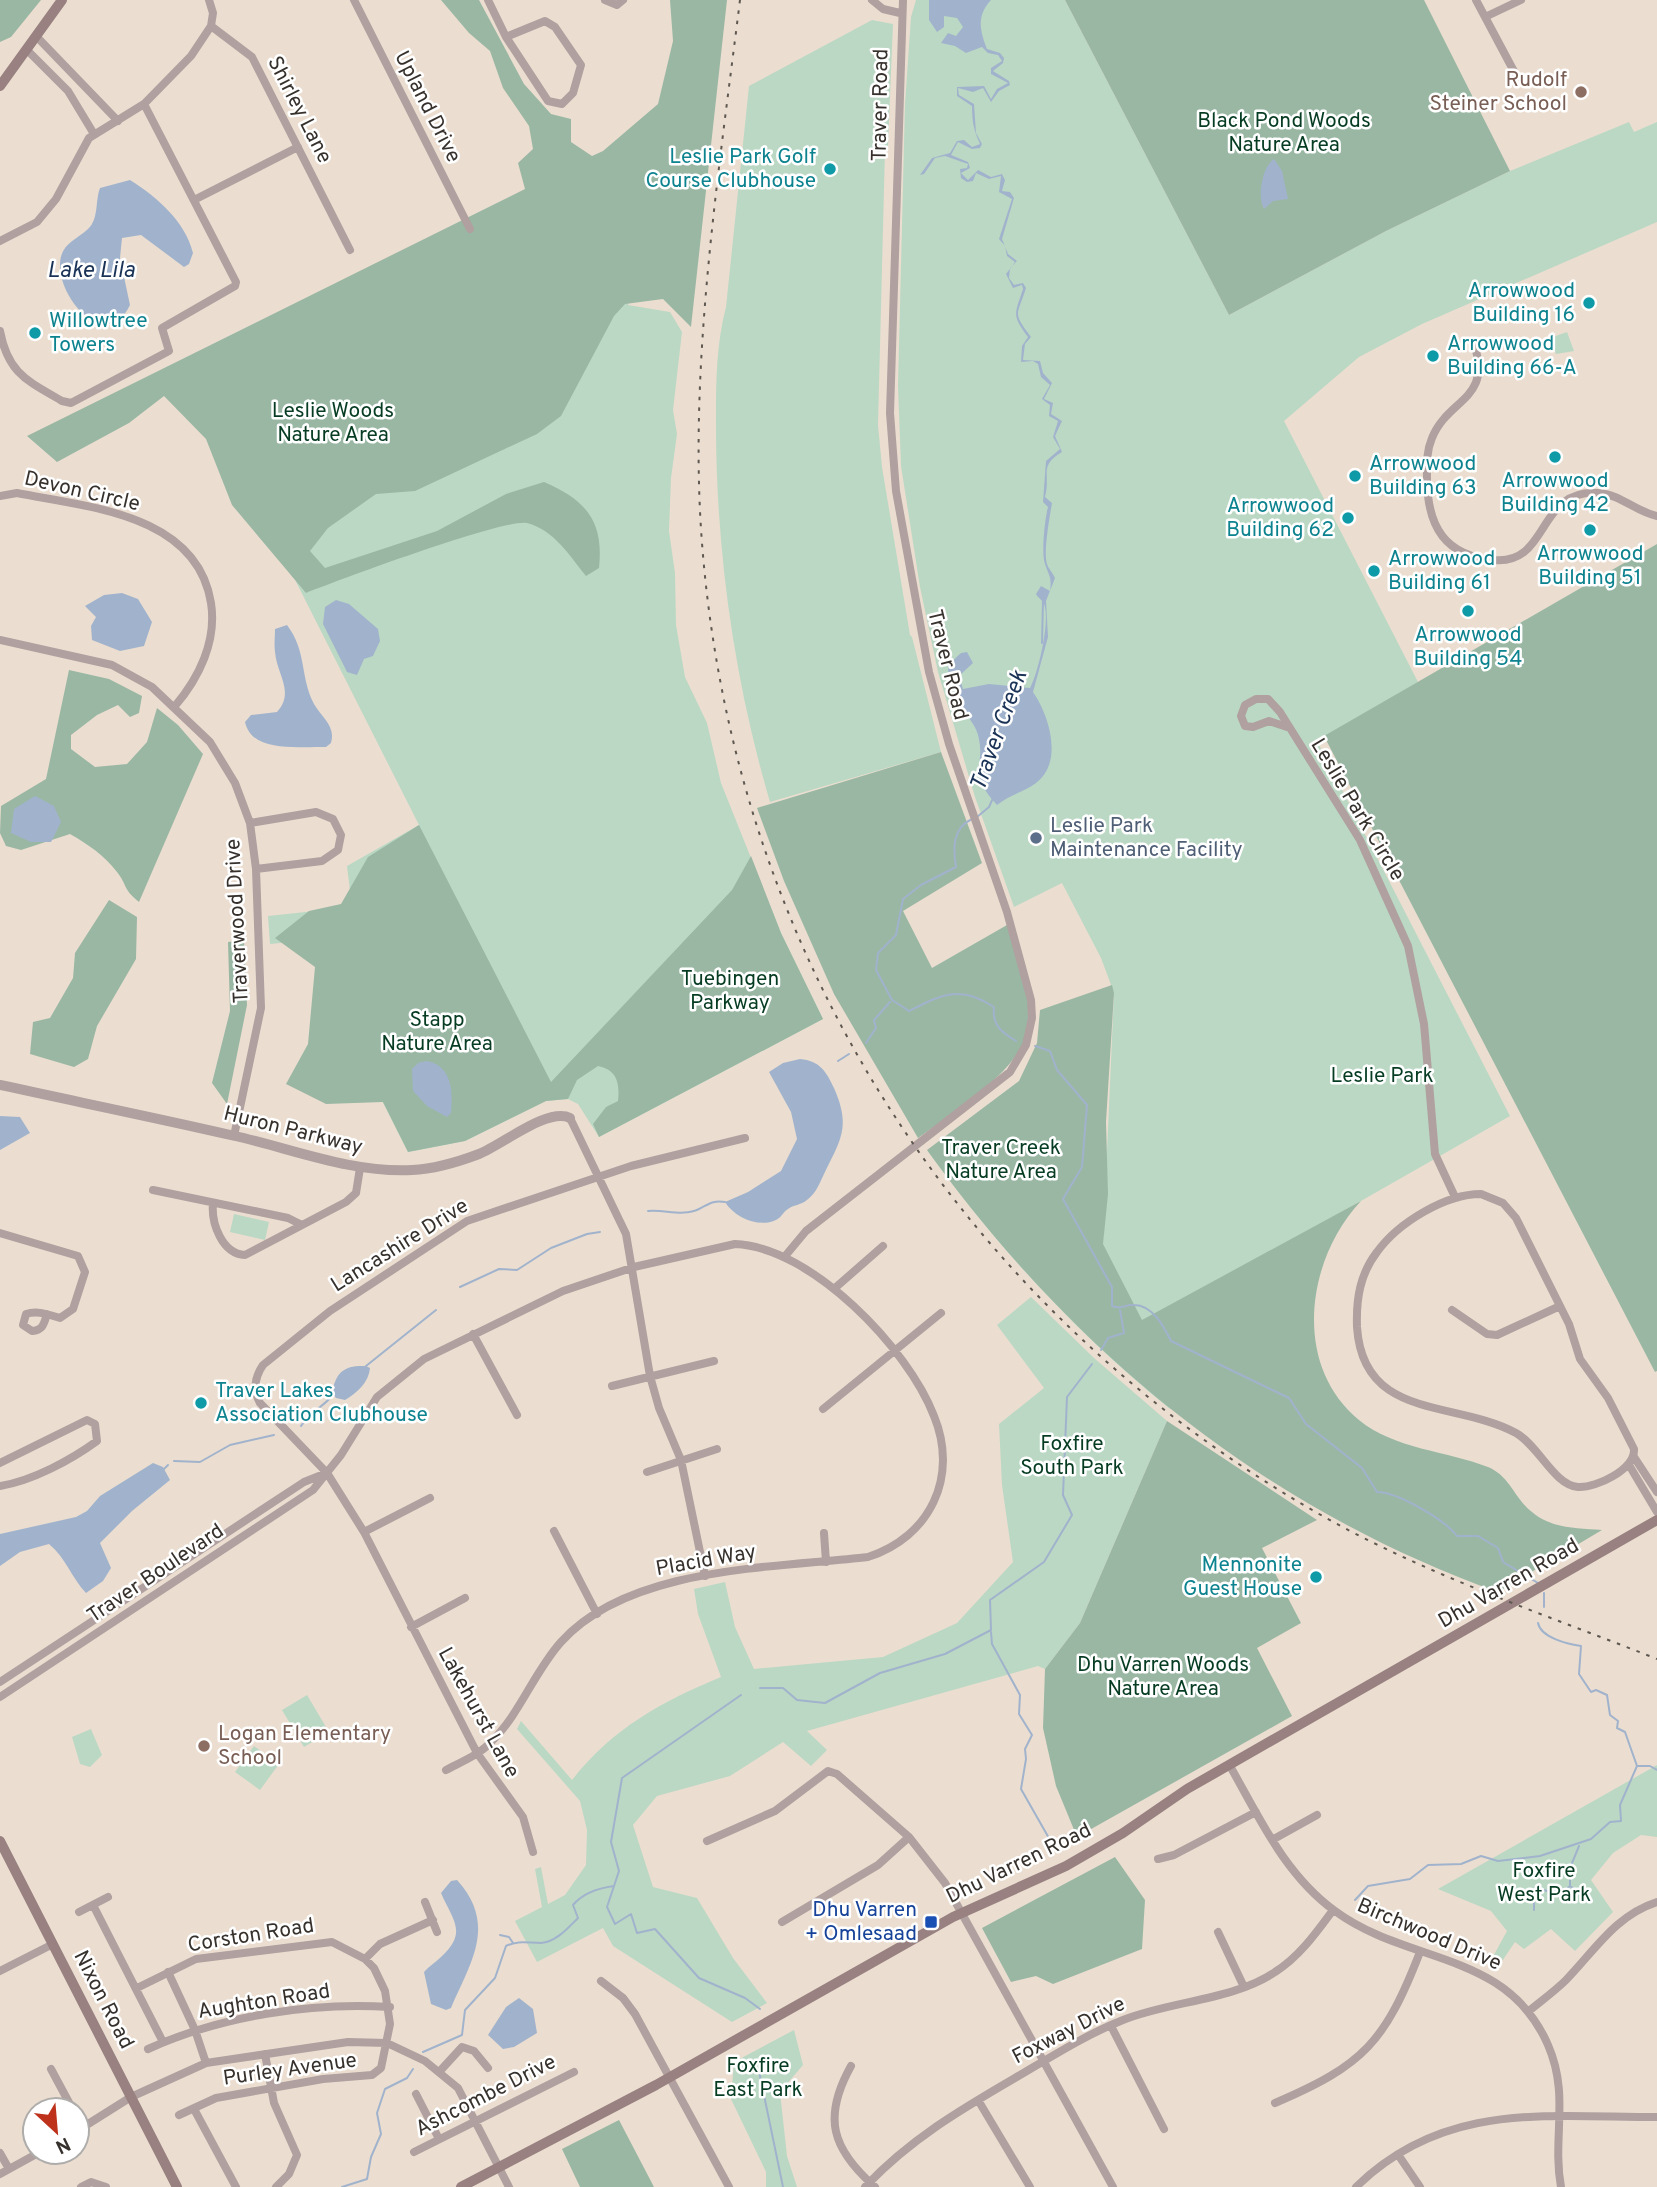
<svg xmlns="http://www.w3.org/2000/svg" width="1657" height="2187" font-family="Overpass,sans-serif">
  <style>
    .green { fill: #bbd8c4 }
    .forest { fill: #9ab7a4 }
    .water { fill: #a1b3cc }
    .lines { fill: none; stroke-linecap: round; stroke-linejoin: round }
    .stream { stroke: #a1b3cc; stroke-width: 2 }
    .minor { stroke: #b0a09f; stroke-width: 8 }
    .tertiary { stroke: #b0a09f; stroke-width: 10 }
    .secondary { stroke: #988180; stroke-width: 10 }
    .rail { stroke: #5f5851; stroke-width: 2; stroke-dasharray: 3.5 7; stroke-linecap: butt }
    .education-dot { fill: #8d6e63; stroke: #fff; stroke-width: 2.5 }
    .culture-dot { fill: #0f9aa8; stroke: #fff; stroke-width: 2.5 }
    .service-dot { fill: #5c6f8a; stroke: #fff; stroke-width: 2.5 }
    .transit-dot { fill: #1a4fb4; stroke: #fff; stroke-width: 2.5 }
    .labels { text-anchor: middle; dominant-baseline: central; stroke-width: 5; stroke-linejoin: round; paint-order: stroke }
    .education-label { font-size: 21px; fill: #785e54; stroke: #fff; text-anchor: end }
    .street-label { font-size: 21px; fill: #36312c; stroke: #fff }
    .park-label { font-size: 21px; fill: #063c22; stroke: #fff }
    .culture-label { font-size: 21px; fill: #0d838f; stroke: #fff; text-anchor: start }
    .service-label { font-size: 21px; fill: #4e5e75; stroke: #fff; text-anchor: start }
    .transit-label { font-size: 21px; fill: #164399; stroke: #fff; text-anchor: end }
    .water-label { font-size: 23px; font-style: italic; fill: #193256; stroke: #fff }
  </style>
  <rect width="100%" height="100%" fill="#ebded0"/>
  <path class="green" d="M916 0H1065L1229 315 1386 231 1510 171 1629 122 1634 132 1657 122V222L1422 324 1359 357 1284 421 1418 682 1317 741 1510 1116 1289 1242 1170 1409C1076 1333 998 1248 927 1150L1103 1242 1114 993 1101 958 1062 883 1014 907 975 797 938 672 920 587 901 466 898 386 905 104 911 17Z
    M872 20 893 24 888 146 885 150 878 425 882 467 910 635 912 637 941 752 770 802C735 683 717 558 716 434 716 392 715 349 726 307L749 86Z
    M712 118 628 305 670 312 682 332 673 410 677 434 671 478 669 531 675 573 676 625 685 677 707 723 721 783 781 933 823 1019 599 1137 578 1104 568 1099 546 1101 465 1141 408 1152 342 1022 343 937 270 944 268 916 352 907 347 866 419 825 286 562Z
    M1567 332 1574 351 1556 354 1550 338Z
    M234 1214 269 1222 265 1240 230 1232Z
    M1031 1297 1094 1358 1167 1421 1080 1623 1045 1669 1038 1666 807 1731 827 1750 811 1766 783 1742 730 1776 657 1796 633 1825 653 1887 697 1898 733 1958 767 2003 732 2022 613 1946 603 1928 537 1962 515 1921 542 1907 535 1869 541 1867 548 1904 565 1895 586 1865 587 1830 580 1801 517 1729 521 1721 572 1780C613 1728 661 1702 721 1677L698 1614 694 1589 725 1582 735 1627 754 1669 883 1657 957 1623 1013 1562 1002 1485 999 1424 1044 1388 997 1325Z
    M307 1695 329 1732 304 1747 282 1710Z
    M91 1729 102 1755 90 1767 80 1764 72 1737Z
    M254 1746 279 1764 260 1790 235 1772Z
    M1657 1765V1837L1641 1835 1613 1853 1591 1880 1613 1912 1575 1951 1551 1929 1524 1949 1515 1942 1498 1967 1490 1962 1507 1931 1491 1911 1438 1889Z
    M794 2030 803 2065 780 2092 787 2156 797 2187H766V2172L731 2099 734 2062Z"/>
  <path class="forest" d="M0 0H41L11 37 0 42Z
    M441 0H479L524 84 551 114 571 119V142L592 156 603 151 658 104 673 41 670 0H727L691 327 663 299 625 304 614 316 561 416 537 434 415 491 376 494 328 528 310 551 325 568 437 531 506 494 544 482C586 500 604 521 599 568L586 576C569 555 554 530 527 523 505 518 336 581 306 593L232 505 206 439 164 396 129 423 57 462 27 436 525 189 518 163 533 149 529 126 503 88 490 51 469 33Z
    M1065 0H1424L1510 171 1386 231 1229 315Z
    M1657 544V1371L1655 1372 1324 736Z
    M69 670 109 679 142 696 139 713 130 717 118 705 97 715 71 735V749L95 767 127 764 147 742 157 708 178 725 203 754 139 902C122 888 128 886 117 872 104 855 89 845 70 834L21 850 6 846 0 833 1 806 46 779Z
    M941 752 982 863 903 911 932 968 1007 925C1016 957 1031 992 1029 1025 1026 1067 950 1115 918 1138L834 994 784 881 757 808Z
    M419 825 551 1082 732 890 751 856 781 933 823 1019 599 1137 593 1124 606 1107 618 1101C620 1083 617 1070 598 1066L577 1080 568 1099 546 1101 465 1141 408 1152 383 1102 326 1104 286 1084 308 1044 315 967 275 938 309 911 341 904 368 857Z
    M109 900 137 917 136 959 97 1026 88 1059 74 1067 30 1054 33 1022 50 1018 73 978 75 953Z
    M244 940 247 1005 227 1104 212 1083 230 1011 228 942Z
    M1112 985 1114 993 1106 1122 1108 1194 1103 1244 1142 1320 1361 1201C1307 1258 1291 1364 1359 1420 1394 1449 1447 1451 1488 1467 1510 1476 1514 1498 1532 1512 1552 1529 1577 1528 1602 1530L1498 1592C1261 1507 1073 1352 927 1150L1019 1081 1037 1043 1040 1010Z
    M1167 1421 1317 1520 1262 1548 1301 1623 1257 1648 1292 1716 1077 1837 1056 1786 1043 1728 1045 1669 1080 1623Z
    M1115 1857 1145 1900 1142 1949 1053 1984 1036 1976 1011 1982 982 1928Z
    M619 2120 654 2187H580L562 2149Z"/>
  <path class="water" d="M929 0H991C976 16 980 31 987 49L1000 53 1004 58 1003 63 993 71 1009 81 1010 85 999 91 991 102 983 88 973 92 958 88 959 95 974 104 976 133 982 144 980 148 972 149 958 142 951 155 968 162 970 168 961 173 968 180 978 170 991 177 1002 174 1005 180 1002 191 1010 192 1014 198 1002 239 1008 254 1017 261 1010 268 1009 278 1014 285 1023 283 1026 288C1017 317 1012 311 1031 337L1025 344 1023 360 1040 361 1043 373 1052 383 1044 399 1053 403 1051 414 1062 421 1055 436 1062 452C1038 466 1051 474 1045 497L1052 503C1050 515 1043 552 1047 564 1048 568 1053 573 1055 578L1046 601 1048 637 1033 692C1049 715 1064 762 1036 783 1024 792 1009 795 997 805 964 768 987 769 978 735 974 718 956 710 959 691L949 684 948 665 961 653 967 652 973 663 959 676 963 689 989 684 1030 688C1038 674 1052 616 1043 602 1041 599 1037 597 1036 594L1041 586 1050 591C1052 577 1049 576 1045 564 1041 553 1045 518 1048 507L1043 502 1046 461 1060 449 1053 437 1058 421 1049 416 1050 405 1042 399 1050 385 1041 377 1038 364 1033 361 1021 362 1022 346 1028 337C1011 314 1015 314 1023 289L1022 285 1013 288 1006 274 1015 262 1007 256 1005 246 999 239 1012 199 999 192 1001 176 989 179 976 173 973 181 967 182 961 178 960 169 967 168 968 164 945 156 935 158 924 174 920 175 932 158 950 153 957 141 964 140 972 147 980 144C974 131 972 122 972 106L957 96V87L984 86 991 99 997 89 1008 83 991 74V68L1002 61 998 55 988 53 982 47 966 53 955 46 941 43 948 33 956 36 963 27 957 18 944 16V27L937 32 929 20Z
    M1274 159 1282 171 1288 199 1273 201 1264 209C1257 198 1262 166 1274 159Z
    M130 180C157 197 185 221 193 253L189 264 184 267 141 235 122 238 120 258 130 305C107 353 59 300 60 265 60 244 75 241 88 229 99 219 95 201 100 188Z
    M122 593 138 599 152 622 144 646 120 651 92 640 91 626 96 617 85 606 104 595Z
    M336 600 349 604 378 629 380 641 373 656 364 659 357 675 347 672 323 624 325 607Z
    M287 625C307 651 300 678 314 704 322 718 336 726 331 743L326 747C300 746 252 754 245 722L251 715 277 712C295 692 277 675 275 652 274 645 275 636 275 629Z
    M35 796 54 806 61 822 51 842H31L11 833 14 809Z
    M800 1059C820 1061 826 1071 834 1088 851 1127 841 1139 824 1174 819 1184 817 1192 807 1200 801 1205 793 1205 788 1209 783 1212 782 1217 776 1220 759 1228 735 1218 725 1202L748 1192 781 1171 797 1139 791 1112 769 1072 783 1063Z
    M427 1061C452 1066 453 1091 451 1113L447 1117 427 1106 413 1091 412 1069 418 1063Z
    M0 1116 20 1117 30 1133 0 1150Z
    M366 1366 370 1368C369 1382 357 1393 345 1400L336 1398 332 1393C336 1371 345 1365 366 1366Z
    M153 1463 163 1467 170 1480 132 1511 100 1543 111 1568 103 1581 86 1593C71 1577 66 1558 49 1544L20 1552 0 1566V1534L76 1517 87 1511 100 1496Z
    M457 1880C498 1925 470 1963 451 2008L446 2010 431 2004 424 1972C429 1966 435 1963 441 1957 468 1932 453 1921 441 1893L451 1881Z
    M519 1998 533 2009 537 2033 514 2047 503 2049 488 2035 506 2007Z"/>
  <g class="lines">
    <path class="stream" d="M1042 643 1043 600
      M977 817 989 807 993 798
      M972 819C952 828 953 849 956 867L921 885 903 899 896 935 878 953 876 970 892 1000 909 1011C941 995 960 984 994 1007 992 1025 1001 1032 1016 1041
      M866 1043 876 1028 874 1020 890 1002
      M1035 1046 1050 1051 1057 1070 1087 1105 1082 1167 1063 1199 1112 1287V1306C1122 1310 1125 1304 1134 1305 1153 1305 1164 1327 1171 1341L1289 1398 1306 1424 1362 1468 1377 1492C1397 1492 1444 1519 1457 1536H1478L1498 1548 1503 1562 1538 1583
      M838 1061 849 1054
      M648 1211C664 1209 683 1217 699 1209 709 1204 713 1200 725 1202
      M460 1287 499 1269 517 1270 551 1248 587 1234 600 1232
      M1101 1350 1108 1338 1124 1333 1120 1310
      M366 1366 436 1310
      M301 1426C310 1412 323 1407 333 1395
      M174 1461 200 1462 230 1445 274 1435
      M164 1469 168 1465
      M1544 1607V1593
      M1538 1623C1541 1638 1568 1644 1581 1646L1579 1674 1591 1692 1596 1690 1607 1695 1610 1715 1618 1721 1617 1728 1625 1732 1637 1766H1650L1657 1770
      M991 1632 992 1644 1020 1695 1019 1714 1032 1735 1025 1749 1026 1759 1021 1789 1054 1847
      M760 1688H783L797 1700 825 1703 880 1673 945 1654 991 1630 990 1600 1044 1562 1072 1515 1063 1495 1067 1397 1092 1364
      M741 1695 622 1778 611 1842 619 1871 607 1907 615 1924 631 1914 637 1933 655 1929 699 1978 745 1998 760 2009
      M1579 1846 1570 1868V1886L1583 1895
      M1355 1900 1368 1886 1410 1879 1428 1865 1461 1864 1481 1856 1498 1861 1540 1856 1591 1839 1610 1822 1621 1821 1620 1805 1637 1766
      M1534 1910V1892L1538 1888 1559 1895 1570 1886
      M500 1935 509 1937 513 1943
      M423 2052 462 2035 465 2010 495 1978 506 1946C518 1940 528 1943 541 1943 556 1942 568 1928 578 1918L573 1905C583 1893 599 1888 614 1886
      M767 2057 759 2071 783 2187
      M342 2187 367 2179 371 2157 381 2134 377 2113 385 2089 407 2078 413 2069"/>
    <path class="minor" d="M209 0 213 13 211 26 252 57 350 250
      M354 0 470 229
      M488 0 506 37
      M605 0 617 5 623 0
      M872 0 883 9 900 13
      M1476 0 1517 77
      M1485 17 1521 0
      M545 21 555 27 581 65 573 93 562 104 548 101 506 37Z
      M36 36 118 121
      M26 49 68 91 94 134
      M194 200 298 147
      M0 241 37 222 56 199 89 138 144 104 191 56 211 26
      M0 331C8 374 28 381 62 401L71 403 169 351 162 328 235 286 236 282 144 104
      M1474 344C1493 400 1448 398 1432 438 1426 452 1427 466 1427 481 1428 527 1445 556 1494 560 1550 565 1536 489 1598 493 1620 494 1636 512 1657 516
      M0 496 17 493C88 507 197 514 211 603 217 641 199 678 175 706
      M0 640 112 665 152 687 210 742 235 783 250 823 256 869 261 1008 234 1136
      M1287 727 1269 721 1253 727 1245 726 1241 716 1245 705 1256 699H1268L1280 712 1360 840 1408 946 1424 1024 1435 1154 1455 1197
      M250 823 316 812 333 819 341 835 338 850 322 861 256 869
      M570 1118 626 1234 650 1376 659 1408 681 1460 705 1576
      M153 1190 288 1218 302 1225
      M1481 1194 1503 1203 1516 1218 1569 1324 1580 1359 1608 1398 1634 1449C1635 1469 1597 1488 1578 1487 1554 1485 1539 1446 1516 1433 1456 1400 1363 1421 1357 1327 1356 1299 1360 1274 1377 1252 1398 1223 1445 1194 1481 1194Z
      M213 1203C211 1223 222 1254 245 1255L346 1202 356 1193 360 1168
      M0 1233 78 1256 85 1272 73 1309 60 1318C49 1315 38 1310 26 1314L23 1325 32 1331C43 1330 44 1324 47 1314
      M786 1255 806 1231 1010 1072 1026 1045 1032 1018 1031 1000 1007 912 949 744 929 672 896 491 890 413 903 0
      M835 1288 883 1246
      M1452 1310 1487 1334 1497 1335 1560 1306
      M473 1334 517 1415
      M612 1386 714 1361
      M823 1409 941 1313
      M1634 1457 1657 1492
      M0 1463 87 1420 95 1424 97 1441C71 1460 32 1481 0 1486
      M1629 1465 1657 1512
      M647 1472 717 1449
      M554 1531 597 1614
      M364 1532 430 1498
      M824 1533 826 1562
      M411 1627 465 1598
      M0 1682 304 1482 324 1474
      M0 1697 313 1490 341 1455 377 1397 424 1359 563 1291 634 1267 735 1244C811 1247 908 1348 934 1416 959 1477 930 1537 868 1557 775 1568 629 1566 561 1642 534 1672 520 1714 491 1742 479 1755 461 1762 446 1770
      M1230 1766C1259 1817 1285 1875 1335 1911 1408 1965 1507 1950 1548 2045 1570 2095 1552 2138 1561 2187
      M1272 1840 1317 1815
      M707 1841 775 1811 828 1771 837 1774 909 1837 945 1883 1113 2187
      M533 1852 523 1817 477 1753 364 1532 327 1473 260 1403C253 1390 254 1378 263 1365L330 1311 467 1221 631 1166 745 1138
      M1158 1859 1174 1855 1256 1812
      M425 1902 437 1932
      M93 1905 163 2042
      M79 1912 108 1897
      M782 1922 878 1865 909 1837
      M1218 1932 1244 1987
      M365 1959 380 1944 433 1920
      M0 1971 53 1944
      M168 1972 195 2030 206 2063
      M601 1981 623 1998 635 2014 729 2187
      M137 1988 196 1959 332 1942 365 1959 374 1968 385 1991 390 2024 381 2068 372 2075 323 2079 216 2098 179 2115
      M1529 2011C1541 2001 1555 1991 1566 1980 1595 1950 1616 1915 1657 1902
      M1111 2026 1164 2129
      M148 2049C221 2016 310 2002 390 2007
      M265 2054 274 2103 297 2155 289 2174 276 2187
      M851 2066C822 2118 832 2149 875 2187
      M51 2069 73 2110
      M440 2071 462 2047 474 2051 488 2068
      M416 2094 439 2139
      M978 2100 1030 2187
      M1275 2103C1364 2065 1385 2042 1420 1952
      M194 2109 236 2187
      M77 2117 83 2128
      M77 2131 131 2097 206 2063 348 2042 387 2043 425 2061 458 2088 509 2187
      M414 2152 574 2072
      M0 2153 9 2169
      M1399 2156 1420 2187
      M0 2174 40 2152
      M81 2187 91 2182 106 2187
      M865 2187C909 2140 960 2110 1015 2078 1051 2057 1085 2035 1123 2020 1171 2001 1234 2000 1275 1972 1299 1957 1316 1933 1333 1910
      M1356 2187C1444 2101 1547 2117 1657 2117"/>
    <path class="tertiary" d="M0 1085C78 1102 157 1118 235 1136 293 1149 351 1173 412 1170 434 1169 458 1162 479 1154 502 1145 548 1107 570 1118"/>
    <path class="secondary" d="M0 86 62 0
      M0 1841 177 2187
      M461 2187 656 2085 953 1917 1066 1866 1123 1833 1187 1789 1657 1520"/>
    <path class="rail" d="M740 0C719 170 690 358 701 529 728 941 951 1298 1307 1507 1417 1572 1539 1612 1657 1659"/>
  </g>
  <g class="education-dot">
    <circle cx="1581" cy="92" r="7"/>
    <circle cx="204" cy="1746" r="7"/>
  </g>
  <g class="culture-dot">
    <circle cx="830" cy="169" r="7"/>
    <circle cx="1589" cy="303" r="7"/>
    <circle cx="35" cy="333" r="7"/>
    <circle cx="1433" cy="356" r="7"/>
    <circle cx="1555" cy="457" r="7"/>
    <circle cx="1355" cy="476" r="7"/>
    <circle cx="1348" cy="518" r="7"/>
    <circle cx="1590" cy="530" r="7"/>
    <circle cx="1374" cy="571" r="7"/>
    <circle cx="1468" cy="611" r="7"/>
    <circle cx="201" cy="1403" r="7"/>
    <circle cx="1316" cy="1577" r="7"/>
  </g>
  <circle class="service-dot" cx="1036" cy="838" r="7"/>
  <rect class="transit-dot" x="924" y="1915" width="14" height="14" rx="3.5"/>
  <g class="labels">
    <g class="education-label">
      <text x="1567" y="80">Rudolf<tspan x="1567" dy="24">Steiner School</tspan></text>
      <text x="218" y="1734" text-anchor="start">Logan Elementary<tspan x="218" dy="24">School</tspan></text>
    </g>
    <g class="street-label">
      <text transform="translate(881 105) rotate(-89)">Traver Road</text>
      <text transform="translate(427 107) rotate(63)">Upland Drive</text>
      <text transform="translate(299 110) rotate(63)">Shirley Lane</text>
      <text transform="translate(82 492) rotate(13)">Devon Circle</text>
      <text transform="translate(947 665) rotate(76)">Traver Road</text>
      <text transform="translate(1357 810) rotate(59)">Leslie Park Circle</text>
      <text transform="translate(238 921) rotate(-93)">Traverwood Drive</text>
      <text transform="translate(293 1131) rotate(14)">Huron Parkway</text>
      <text transform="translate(400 1246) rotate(-32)">Lancashire Drive</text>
      <text transform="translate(706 1561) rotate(-10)">Placid Way</text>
      <text transform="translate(156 1574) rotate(-34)">Traver Boulevard</text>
      <text transform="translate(1509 1584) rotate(-30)">Dhu Varren Road</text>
      <text transform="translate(478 1713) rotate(61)">Lakehurst Lane</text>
      <text transform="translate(1019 1864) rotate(-26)">Dhu Varren Road</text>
      <text transform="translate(1429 1935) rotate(23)">Birchwood Drive</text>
      <text transform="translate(251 1936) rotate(-9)">Corston Road</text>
      <text transform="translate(103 2000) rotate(63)">Nixon Road</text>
      <text transform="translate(264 2002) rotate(-9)">Aughton Road</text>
      <text transform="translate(1069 2031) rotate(-27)">Foxway Drive</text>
      <text transform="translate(290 2070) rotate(-8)">Purley Avenue</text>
      <text transform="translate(486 2096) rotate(-27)">Ashcombe Drive</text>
    </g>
    <g class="park-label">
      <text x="1284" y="121">Black Pond Woods<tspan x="1284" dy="24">Nature Area</tspan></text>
      <text x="333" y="411">Leslie Woods<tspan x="333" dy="24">Nature Area</tspan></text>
      <text x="730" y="979">Tuebingen<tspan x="730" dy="24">Parkway</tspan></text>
      <text x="437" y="1020">Stapp<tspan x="437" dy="24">Nature Area</tspan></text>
      <text x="1382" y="1076">Leslie Park</text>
      <text x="1001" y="1148">Traver Creek<tspan x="1001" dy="24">Nature Area</tspan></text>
      <text x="1072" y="1444">Foxfire<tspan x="1072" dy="24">South Park</tspan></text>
      <text x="1163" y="1665">Dhu Varren Woods<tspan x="1163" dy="24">Nature Area</tspan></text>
      <text x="1544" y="1871">Foxfire<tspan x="1544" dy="24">West Park</tspan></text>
      <text x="758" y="2066">Foxfire<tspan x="758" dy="24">East Park</tspan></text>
    </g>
    <g class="culture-label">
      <text x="816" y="157" text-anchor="end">Leslie Park Golf<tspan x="816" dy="24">Course Clubhouse</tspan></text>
      <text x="1575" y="291" text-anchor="end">Arrowwood<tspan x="1575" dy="24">Building 16</tspan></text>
      <text x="49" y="321">Willowtree<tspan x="49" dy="24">Towers</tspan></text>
      <text x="1447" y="344">Arrowwood<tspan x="1447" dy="24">Building 66-A</tspan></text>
      <text x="1369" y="464">Arrowwood<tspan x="1369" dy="24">Building 63</tspan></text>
      <text x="1555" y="481" text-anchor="middle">Arrowwood<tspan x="1555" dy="24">Building 42</tspan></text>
      <text x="1334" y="506" text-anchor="end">Arrowwood<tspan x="1334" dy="24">Building 62</tspan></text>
      <text x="1590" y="554" text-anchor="middle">Arrowwood<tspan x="1590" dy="24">Building 51</tspan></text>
      <text x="1388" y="559">Arrowwood<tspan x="1388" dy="24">Building 61</tspan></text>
      <text x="1468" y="635" text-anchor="middle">Arrowwood<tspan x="1468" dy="24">Building 54</tspan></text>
      <text x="215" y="1391">Traver Lakes<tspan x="215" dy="24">Association Clubhouse</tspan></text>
      <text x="1302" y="1565" text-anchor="end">Mennonite<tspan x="1302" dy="24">Guest House</tspan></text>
    </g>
    <g class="service-label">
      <text x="1050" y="826">Leslie Park<tspan x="1050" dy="24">Maintenance Facility</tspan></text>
    </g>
    <g class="transit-label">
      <text x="917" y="1910">Dhu Varren<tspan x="917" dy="24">+ Omlesaad</tspan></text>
    </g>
    <g class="water-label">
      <text x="91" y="271">Lake Lila</text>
      <text transform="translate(1000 731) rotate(-70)">Traver Creek</text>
    </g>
  </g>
  <g transform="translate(56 2131) rotate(154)"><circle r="33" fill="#ffffff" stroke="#afadab" stroke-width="2"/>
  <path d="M0-5L12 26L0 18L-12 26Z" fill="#be321c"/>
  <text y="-10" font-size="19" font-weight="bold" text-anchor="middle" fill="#36312c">N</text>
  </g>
</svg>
